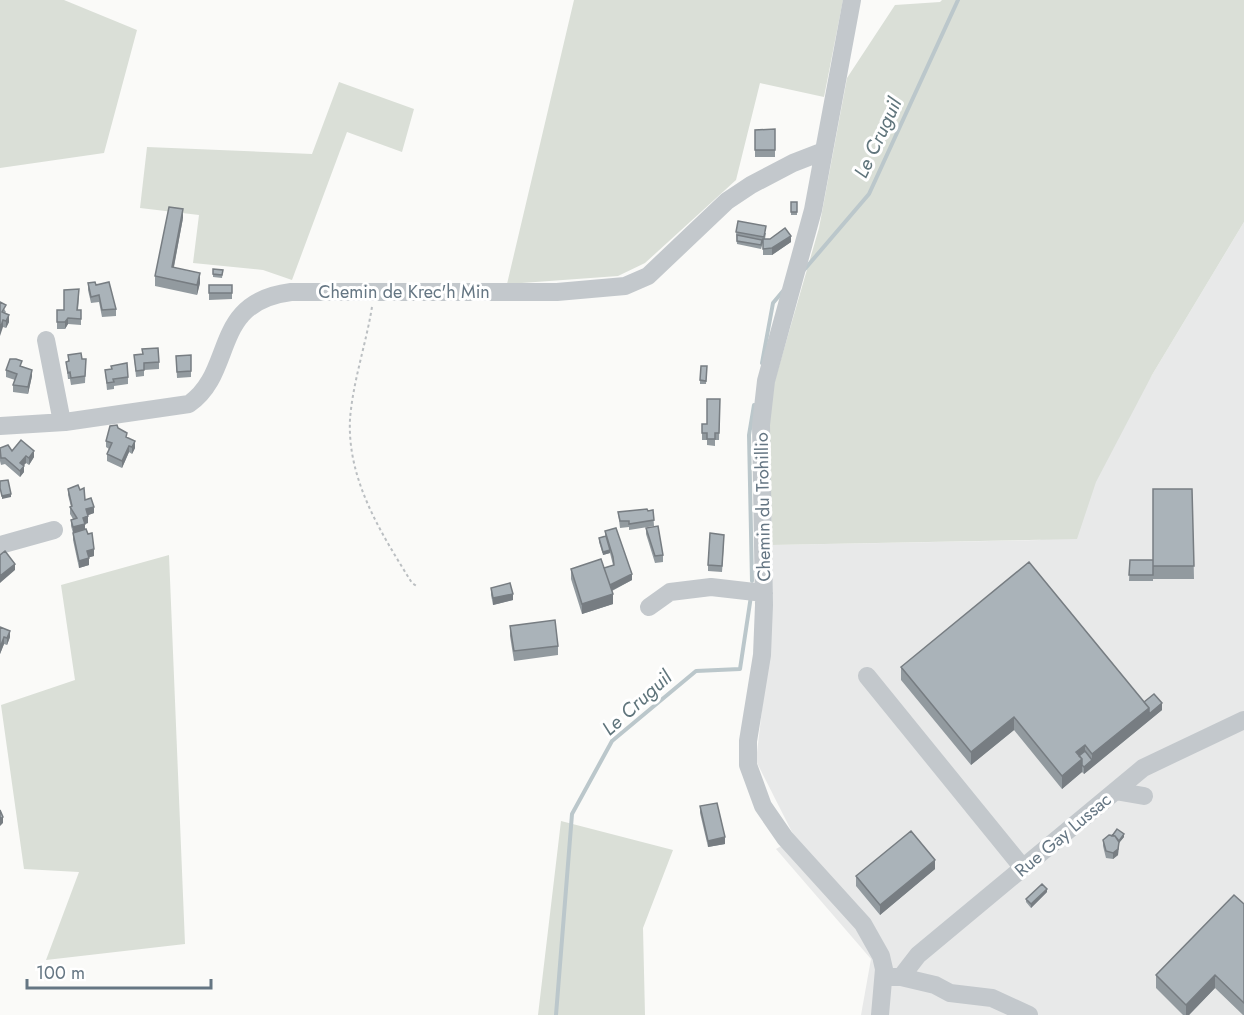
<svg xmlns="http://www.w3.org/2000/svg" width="1244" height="1015" font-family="Jost,sans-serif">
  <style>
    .built { fill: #e8e9e9 }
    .green { fill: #dadfd7 }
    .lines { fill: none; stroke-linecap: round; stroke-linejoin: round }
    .stream { stroke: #bbc7cb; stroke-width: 4 }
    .path { stroke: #bbbfc2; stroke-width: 2; stroke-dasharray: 3 3; stroke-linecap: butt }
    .minor { stroke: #c3c8cc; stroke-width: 18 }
    .wall { fill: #929a9f }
    .shaded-wall { fill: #777d82 }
    .building { fill: #aab3b9; stroke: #777d82; stroke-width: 1.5 }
    .labels { text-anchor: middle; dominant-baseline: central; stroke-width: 6; stroke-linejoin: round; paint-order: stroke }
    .street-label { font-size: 18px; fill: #657683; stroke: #fff }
    .water-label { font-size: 20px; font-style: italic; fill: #60757c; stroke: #fff }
  </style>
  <rect width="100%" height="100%" fill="#fafaf8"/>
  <path class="built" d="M1244 222V1015H861L871 959 776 849 795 838 756 761 772 624V545L1040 540 1152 375Z"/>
  <path class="green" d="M0 0H64L137 30 104 153 0 168Z
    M574 0H843L824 97 760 83 736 180 645 263 618 276 507 284Z
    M942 0H1244V222L1152 375 1096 482 1077 539 772 545 769 401 819 228 847 78 895 5 940 2Z
    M339 82 414 109 402 152 347 132 292 280 263 270 193 263 199 215 140 208 147 147 312 154Z
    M169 555 185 944 46 960 79 872 24 869 1 705 75 680 61 585Z
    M561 821 673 850 643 928 645 1015H538Z"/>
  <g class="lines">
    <path class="stream" d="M804 270 869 194 958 0
      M762 363 773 303 783 291
      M752 581 749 435 754 405
      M556 1015 572 814 612 741 696 671 740 669 751 596"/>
    <path class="path" d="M372 307C366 344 353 381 350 419 347 480 381 533 412 583L418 587"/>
    <path class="minor" d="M852 0 813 210 766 381 761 425 764 605 762 655 748 741V765L763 806 785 838 863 924 881 956 884 969 880 1015
      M46 340 62 422
      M0 426 65 422 189 404C236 371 210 302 291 292H557L625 286 648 276 727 201 751 185 793 163 824 151
      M0 545 54 530
      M649 607 670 592 711 587 764 593
      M867 676 1023 868
      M1115 791 1144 796
      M892 977H901L935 985 950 993 992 998 1029 1015
      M901 977 918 955 1143 768 1244 720"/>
  </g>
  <path class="wall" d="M775 129V157H755V130Z
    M791 202H797V215H791Z
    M183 218 174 267 200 283 197 295 155 286V276Z
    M736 232 766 233 765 239 791 242 772 255H763V243L761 249 737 244Z
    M213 269 223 270 222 278 213 277Z
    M88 283 96 285 116 309V316L102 317 99 302 91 303 88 290Z
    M209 285H232V299L209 300Z
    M79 296 78 310H81V325L68 324 65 329H57V310H64Z
    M0 302 6 312 5 313 9 322 6 328 3 327Z
    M68 355 82 359H86L85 383 71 385 70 379H68L66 362 68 361Z
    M134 355 159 362V369L144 370V376L136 377Z
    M191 355V377L177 378 176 356Z
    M22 366 32 376 28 394 13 392V385L15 380 6 377V370Z
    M111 366 128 377V384L114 386V389L107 390 105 370 111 369Z
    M707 366 706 384H700V380Z
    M720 399 719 440H715V446L707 445V440H702V433Z
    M118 428 135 448 132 454 129 452 122 468 107 461V454L109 449 106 447V441Z
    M0 448 34 457 29 465 26 463 24 465V472L20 477 5 464 1 465 0 461Z
    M68 489 80 490 94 513 88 515V523L85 524V530L94 556 89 557V565L79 568 73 540V533L71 526V520L73 519 70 514V507H71L68 495Z
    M1192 489 1194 579H1153V577V581H1129L1130 560H1153Z
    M653 510 654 526 629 530V527L620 528 618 512 648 511Z
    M646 528 663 555V562L655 563 646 534Z
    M605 531 632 580 612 591 613 604 582 614 571 579V569L604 568 613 565 610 553 603 555 599 542V538L605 536Z
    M724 542 722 572 708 571V565Z
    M491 588 513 600 493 605 491 595Z
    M510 626 558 646V655L514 661 510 636Z
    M0 627 10 637 7 645 4 644 0 654Z
    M901 667 1144 702 1162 710 1084 774 1082 772 1062 789 1014 730 971 765 901 680Z
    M700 806 725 844 708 847 700 813Z
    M1124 837 1119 843 1118 855 1113 859 1106 858 1103 846V840Z
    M935 869 880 915 856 886V876Z
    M1047 892 1031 908 1026 902V899Z
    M1244 904V1015H1243L1215 988 1189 1015H1183L1156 988V975Z"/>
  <path class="shaded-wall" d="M183 209V218L172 276V267Z
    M791 236V242L772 255V248Z
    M200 273V283L197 295V285Z
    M9 315V322L6 328V321Z
    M68 318V324L65 329V322Z
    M3 320V327L0 336V329Z
    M32 370V376L28 394V387Z
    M135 441V448L132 454V447Z
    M129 446V452L122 468V461Z
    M34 451V457L29 465V458Z
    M26 456V463L20 469V463Z
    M24 466V472L20 477V471Z
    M11 494V497L2 499V496Z
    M94 507V513L86 516V509Z
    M88 516V523L85 524V530L73 534V527L83 518Z
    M94 549V556L87 558V551Z
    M610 550V553L603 555V552Z
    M89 558V565L79 568V561Z
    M15 564V570L0 583V576Z
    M632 574V580L609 592V585Z
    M513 594V600L493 605V598Z
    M613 594V604L582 614V604Z
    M10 631V637L7 645V638Z
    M4 637V644L0 654V648Z
    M1162 703V710L1084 774V767L1092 760V754L1149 708Z
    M1014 717V730L971 765V752Z
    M1085 745V758L1082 760V772L1062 789V776L1076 752Z
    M3 817V823L0 826V819Z
    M1124 834V837L1119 843 1118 855 1113 859V853L1118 842Z
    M725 837V844L708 847V841Z
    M935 860V869L880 915V905Z
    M1047 889V892L1031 908V904Z
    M1215 975V988L1189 1015H1186V1005Z"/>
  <path class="building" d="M775 129V150H755V130Z
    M791 202H797V212H791Z
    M169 207 183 209 172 267 200 273 197 285 155 276Z
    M738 221 766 226 764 237 736 232Z
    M785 228 791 236 772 248 763 249V239H770Z
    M737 235 762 240 761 245 737 241Z
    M213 269 223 270 222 275 213 274Z
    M95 282 96 285 109 282 116 309 102 310 99 295 91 297 88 283Z
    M209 285H232V293H209Z
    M79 289 77 310H81V319L68 318 65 322H57V310H64V290Z
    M0 302 6 305 2 312 9 315 6 321 3 320 0 329Z
    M158 348 159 362 144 363V370L136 371 134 355 143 354 142 349Z
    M81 353 82 359H86L85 376 71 378 70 372 68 373 66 362 69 361 68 355Z
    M191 355V371L177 372 176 356Z
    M10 359H16L22 361 20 366 32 370 28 387 13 385 17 374 6 370Z
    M127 363 128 377 113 379 114 382 107 383 105 370 112 369 111 366Z
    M701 366H707L706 381 700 380Z
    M707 399H720L719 433H715V439H707V433H702V424H707Z
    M117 425 118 428 127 433 126 437 135 441 132 447 129 446 122 461 107 454 112 443 106 441 110 426Z
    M21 440 34 451 29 458 26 456 20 463 24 466 20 471 5 458H1L0 448 8 445 12 451Z
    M8 480 11 494 2 496 0 488V481Z
    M78 485 80 490 84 488 85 500 91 498 94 507 86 509 88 516 83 518 85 524 73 527 71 520 77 518 70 507 72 506 68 489Z
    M1153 489H1192L1194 566H1153Z
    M647 509 648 511 653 510 654 520 629 524V521H620L618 512Z
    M658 526 663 555 655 556 646 528Z
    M616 528 632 574 610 585 604 568 614 565 613 557 605 531Z
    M86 529 88 534 92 533 94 549 87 551 89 558 79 561 73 533Z
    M710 533 724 535 722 566 708 565Z
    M606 536 610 550 603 552 599 538Z
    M5 551 15 564 0 576V555Z
    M601 559 613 594 582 604 571 569Z
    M1130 560H1153V575H1129Z
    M1029 562 1149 708 1092 754 1085 745 1076 752 1082 759 1062 776 1014 717 971 752 901 667Z
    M510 583 513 594 493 598 491 588Z
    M555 620 558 646 514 651 510 626Z
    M0 627 10 631 7 638 4 637 0 648Z
    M1154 694 1162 703 1149 714V708L1144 702Z
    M1085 751 1092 760 1084 767 1082 765V759L1079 756Z
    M717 803 725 837 708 841 700 806Z
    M0 810 3 817 0 819Z
    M1117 829 1124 834 1119 841 1115 836H1112Z
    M911 831 935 860 880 905 856 876Z
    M1109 835 1115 836 1119 842 1118 849 1113 853 1106 851 1103 840Z
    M1042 884 1047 889 1031 904 1026 899Z
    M1234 895 1244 904V1003L1215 975 1186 1005 1156 975Z"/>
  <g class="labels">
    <g class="street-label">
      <text x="404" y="292">Chemin de Krec'h Min</text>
      <text transform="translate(763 507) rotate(-91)">Chemin du Trohillio</text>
      <text transform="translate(1063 835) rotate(-40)">Rue Gay Lussac</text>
    </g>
    <g class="water-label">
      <text transform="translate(878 138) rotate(-65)">Le Cruguil</text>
      <text transform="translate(637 703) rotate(-42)">Le Cruguil</text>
    </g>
  </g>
  <path d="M27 979v9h184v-9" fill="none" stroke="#657683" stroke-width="3"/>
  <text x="36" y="979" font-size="18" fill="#657683" stroke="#ffffff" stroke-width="4.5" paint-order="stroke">100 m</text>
</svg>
